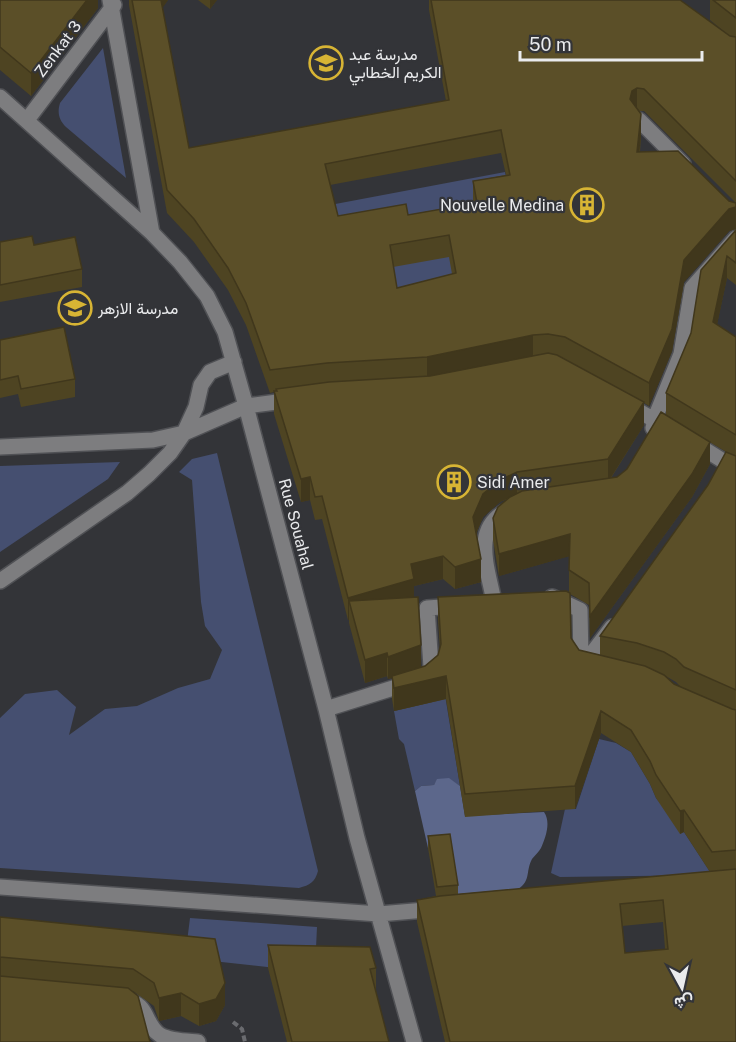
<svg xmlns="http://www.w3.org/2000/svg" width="736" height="1042" font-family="'Public Sans',Vazirmatn,sans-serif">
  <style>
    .green { fill: #454f70 }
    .forest { fill: #5c678b }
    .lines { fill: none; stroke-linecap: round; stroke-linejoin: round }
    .minor-casing { stroke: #505155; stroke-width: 18 }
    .path { stroke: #6a6b6f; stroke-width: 4; stroke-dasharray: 6 3; stroke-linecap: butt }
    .minor { stroke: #7d7d7f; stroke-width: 15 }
    .wall { fill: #4e4422; fill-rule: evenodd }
    .shaded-wall { fill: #40371c }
    .building { fill: #5b4f28; stroke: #40371c; stroke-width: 1.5; fill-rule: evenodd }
    .labels { text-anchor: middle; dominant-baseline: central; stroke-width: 4.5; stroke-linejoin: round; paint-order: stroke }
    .street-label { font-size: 16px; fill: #eaebed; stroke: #333438 }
    .poi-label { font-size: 16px; fill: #eaebed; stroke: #333438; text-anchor: start }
  </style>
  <rect width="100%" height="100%" fill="#333438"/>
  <path class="green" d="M103 48 126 178 66 127C59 120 57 113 60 103Z
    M505 172 525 278 357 320 330 205Z
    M217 453 318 871C315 882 310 885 299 888L0 868V718L25 694 57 690 76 707 69 735 105 709 137 706 178 688 210 679 222 650 205 626 201 602 192 480 179 472 192 459Z
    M120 462 108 479 0 552V466Z
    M443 683 460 786 449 779H438L434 785 421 786 415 791 404 744 399 739 394 711 432 702Z
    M599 739 616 743 631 752 650 784 656 798 684 832 712 875 560 877 551 873 565 809H576Z
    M190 918 317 927 315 969 276 968 185 958Z"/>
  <path class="forest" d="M449 778 460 786 465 816 544 812C551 822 546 837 541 848 539 852 535 855 532 859 525 872 532 882 515 891 506 896 471 897 459 899L450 846 428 848 415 791 421 786 434 785 437 779Z"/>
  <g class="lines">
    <defs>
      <path id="minor" d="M110 0 152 233
        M0 97 152 233 180 262 207 296 225 332 246 406 326 709 357 838 414 1042
        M27 120 114 5
        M639 120 683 164
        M628 405 672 430
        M653 428 657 413 681 354 692 288 736 238
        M693 442 736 469
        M0 447 153 440 184 433 246 406 292 400
        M0 581 127 493 149 474 170 453 184 433 196 407 201 385 210 372 234 362
        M552 597 580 610 581 660 587 666
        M494 602C488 568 470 527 510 509
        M584 664 612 627
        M326 709 422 679 429 674 431 667 427 608 457 606
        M0 887 379 914 437 909
        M124 1000C150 1003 143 1024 160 1035 170 1041 186 1041 198 1042"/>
    </defs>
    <use href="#minor" class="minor-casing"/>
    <path class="path" d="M233 1022 242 1029 245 1042"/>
    <use href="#minor" class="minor"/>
  </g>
  <path class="wall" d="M0 0H98V8L31 96 0 70Z
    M129 0H168L162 8 189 148 446 101 429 10V0H680L731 37 710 20V0H736V203L644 111H639L641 136 640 152 729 201 736 203V229L729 231 684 282 672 351 649 406 644 403V425L611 478 710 464 692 497 590 638 589 605 570 594 571 638 579 650 600 655V636L708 485 728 453 666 416V393L736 230V285L727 278 717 324 736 337V1042H445L417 922V900L436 896 428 848V836L458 885V894L710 872 684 832 680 834 656 798 650 784 631 752 601 733 575 809 465 817 446 699 394 711 392 699V678L388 679 387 676 365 683 349 623V620H348L322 519 315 520 310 500 301 502 274 414V392L270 393 246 325 228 290 194 242 167 213 129 5ZM501 153 506 175 473 181V203L408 215 338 216 330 185ZM449 257 452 274 397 288 393 267ZM507 499 493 518V540L499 576 569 556V593L438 597V619L440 649 438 655 425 666 421 667 414 598V586L443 579 455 589 481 582 476 534 483 517 500 502ZM664 675 676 682 682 688 674 684ZM663 922 665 949 625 953 622 926Z
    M198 0H217L210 9Z
    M0 242 34 245 82 269V287L0 302Z
    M0 340 75 379V397L21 407 18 394 0 398Z
    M0 917 225 1005 216 1021 199 1026 181 1016 159 1021 154 1006 133 991 0 1042Z
    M268 945 376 968V991L389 1042H287L268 968Z"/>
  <path class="shaded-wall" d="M87 0H98V8L31 96V73Z
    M159 0H168L159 13Z
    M210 0H217L210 9Z
    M637 88V111L630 99 632 91Z
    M641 114V136L637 174V152Z
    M736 207V229L729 231 684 282 672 351 649 406V383L684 260 729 209Z
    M727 256V278L713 344V322Z
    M533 335V357L427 379V357Z
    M644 402V425L608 482V459Z
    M710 442V464L692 497 590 638V616Z
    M517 472V494L500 502 483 517 473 540V517L483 494 500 480Z
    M310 477V500L301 502V479Z
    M570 534V556L499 576V554Z
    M443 556V579L414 586V601H349V620H348V598L411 564Z
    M481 559V582L455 589V567Z
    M421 645V668L388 679V657Z
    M387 653V676L365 683V660Z
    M446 676V699L394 711V688Z
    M601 711V733L575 809V786Z
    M684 810V832L680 834V811Z
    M0 957H1V979L0 980Z
    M225 983V1005L216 1021 199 1026V1004Z
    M181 993V1016L159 1021V998Z"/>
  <path class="building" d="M0 0H87L31 73 0 47Z
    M132 0H161L189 148 449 100 431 0H680L730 36 736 37V181L644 89 637 88 632 91 630 99 641 114 637 152 678 151 729 201 736 203V207L729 209 684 260 672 329 649 383 565 337 548 334 533 335 427 357 327 363 270 370 246 303 228 268 194 219 167 190ZM501 130 510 175 473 181 477 203 408 215 406 204 338 216 325 164ZM449 235 456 273 397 288 390 245Z
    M713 0H736V18Z
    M736 230V263L727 256 713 322 736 337V435L666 393 691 333 701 270Z
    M32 236 34 245 75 237 82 269 0 285V242Z
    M64 327 75 379 21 389 18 376 0 380V340Z
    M548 353 557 355 644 402 608 459 517 472 500 480 483 494 473 517 481 559 455 567 443 556 411 564 414 579 348 598 322 496 315 497 310 477 301 479 274 391H277L276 389 329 382 430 376Z
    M661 412 710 442 692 474 590 616 589 583 569 570 570 534 499 554 493 518 498 507 510 497 522 491 617 477 627 469Z
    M726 452 736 456V690L684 667 676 659 664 652 637 643 600 636 708 485Z
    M566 591 570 593 571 638 579 650 645 666 664 675 674 684 732 709 736 710V850L712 852 684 810 680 811 656 775 650 761 631 730 601 711 575 786 465 794 446 676 394 688 392 676 425 666 438 655 441 644 438 597Z
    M418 597 421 645 388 657 387 653 365 660 349 601Z
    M450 834 458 885 437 887 428 836Z
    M736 869V1042H450L417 900 440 896ZM663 900 668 949 625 953 620 904Z
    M0 917 215 939 225 983 216 999 199 1004 181 993 159 998 154 983 133 969 0 957Z
    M268 945 370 947 376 968 370 969 389 1042H292Z
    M0 976 128 988 138 996 150 1042H0Z"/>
  <defs>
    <symbol id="school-ring" viewBox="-11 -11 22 22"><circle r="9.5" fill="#333438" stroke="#d7b434" stroke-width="1.5"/><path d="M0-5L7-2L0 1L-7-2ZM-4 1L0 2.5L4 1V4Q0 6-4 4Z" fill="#d7b434"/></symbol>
    <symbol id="building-ring" viewBox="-11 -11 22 22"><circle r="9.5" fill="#333438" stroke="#d7b434" stroke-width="1.5"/><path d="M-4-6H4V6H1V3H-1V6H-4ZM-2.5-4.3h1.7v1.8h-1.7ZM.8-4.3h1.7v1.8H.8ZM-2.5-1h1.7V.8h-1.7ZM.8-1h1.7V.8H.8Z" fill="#d7b434"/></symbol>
  </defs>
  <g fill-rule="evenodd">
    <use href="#school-ring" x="307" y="44" width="38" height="38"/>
    <use href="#building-ring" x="568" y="186" width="38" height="38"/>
    <use href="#school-ring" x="56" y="289" width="38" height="38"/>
    <use href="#building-ring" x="435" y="463" width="38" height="38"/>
  </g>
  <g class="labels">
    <g class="street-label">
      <text transform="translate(58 49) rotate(-53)">Zenkat 3</text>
      <text transform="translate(296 524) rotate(75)">Rue Souahal</text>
    </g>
    <g class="poi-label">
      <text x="349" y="54">مدرسة عبد<tspan x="349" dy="18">الكريم الخطابي</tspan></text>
      <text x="564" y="205" text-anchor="end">Nouvelle Medina</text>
      <text x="98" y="308">مدرسة الازهر</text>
      <text x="477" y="482">Sidi Amer</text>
    </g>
  </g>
  <g transform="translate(682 988) rotate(172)" stroke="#333438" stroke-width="4.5" paint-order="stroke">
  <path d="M0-4.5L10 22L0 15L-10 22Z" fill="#eaebed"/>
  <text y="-9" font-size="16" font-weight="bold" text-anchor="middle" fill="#eaebed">ش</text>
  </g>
  <path d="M520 51v9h182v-9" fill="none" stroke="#eaebed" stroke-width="3"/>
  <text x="529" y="51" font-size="18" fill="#eaebed" stroke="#333438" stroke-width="4.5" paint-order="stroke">50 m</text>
</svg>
